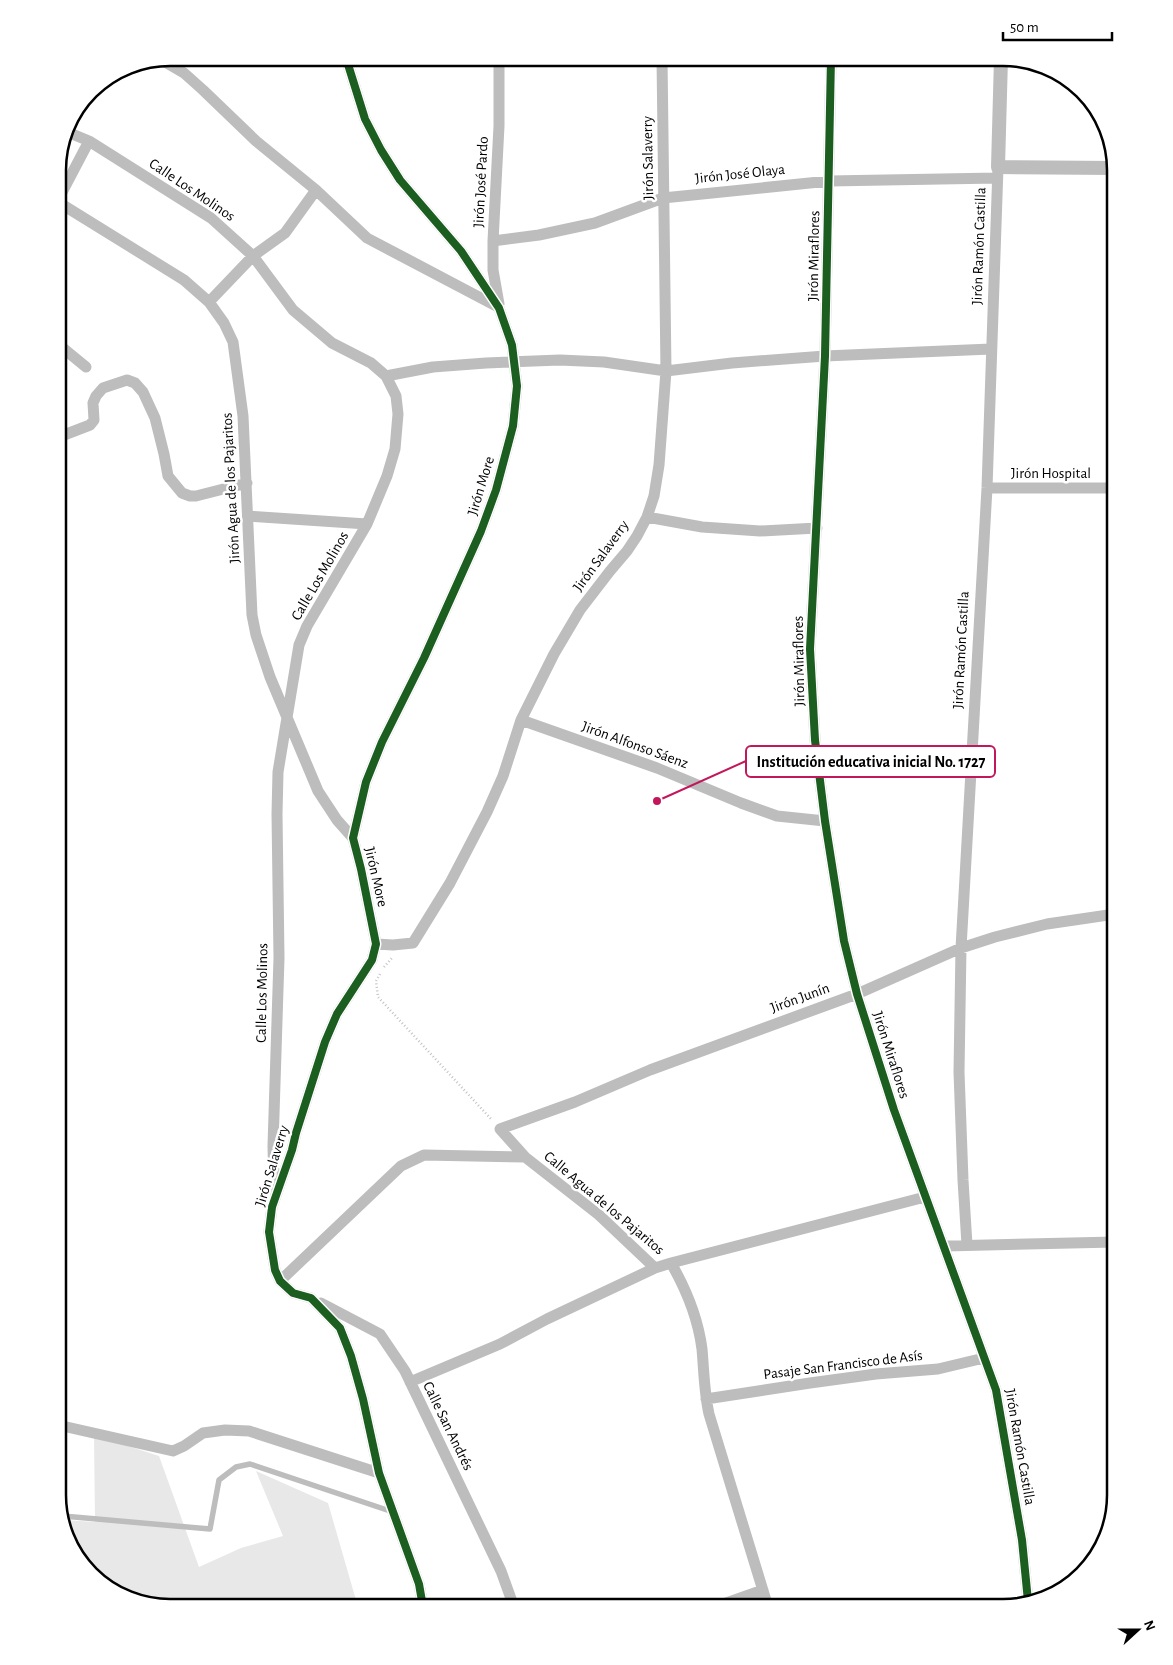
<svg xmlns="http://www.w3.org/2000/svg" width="1173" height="1665" font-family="'Alegreya Sans',sans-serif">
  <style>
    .green { fill: #e8e8e8 }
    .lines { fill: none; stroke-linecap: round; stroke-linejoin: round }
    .path { stroke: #c2c2c2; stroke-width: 2.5; stroke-dasharray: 1 2.5; stroke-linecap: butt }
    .service { stroke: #bdbdbd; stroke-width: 5.5 }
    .minor { stroke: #bdbdbd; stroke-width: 11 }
    .tertiary { stroke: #bdbdbd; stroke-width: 14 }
    .cycleway-casing { stroke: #fff; stroke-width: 11 }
    .cycleway { stroke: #1b5e20; stroke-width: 8 }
    .labels { text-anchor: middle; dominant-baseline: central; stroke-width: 5; stroke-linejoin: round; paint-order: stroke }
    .street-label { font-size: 15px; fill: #000; stroke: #fff }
    .rim { fill: none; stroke: #000; stroke-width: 2.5 }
    .leader { fill: none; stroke: #c2185b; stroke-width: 2 }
    .callout-dot { fill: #c2185b; stroke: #fff; stroke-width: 2 }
    .callout { fill: #fff; stroke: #c2185b; stroke-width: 2 }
    .callout-label { font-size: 16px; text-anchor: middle; font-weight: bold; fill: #000 }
  </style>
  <rect width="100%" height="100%" fill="#fff"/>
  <path class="green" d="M94 1435 159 1456 199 1567 241 1548 283 1536 256 1471 328 1503 358 1607H163L114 1592 73 1551 64 1520 95 1522Z"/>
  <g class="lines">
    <path class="path" d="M384 967 392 958
      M380 974 376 981 378 997 492 1120"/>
    <path class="service" d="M63 1516 210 1529 219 1480 236 1467 250 1464 393 1512
      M156 1605 180 1607"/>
    <path class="minor" d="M346 58 365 119 381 150 400 180 461 251 499 308 512 345 517 386 513 426 496 490 481 531 424 658 382 742 366 782 353 838 361 869 376 944 372 960 337 1014 325 1042 296 1133 292 1150 272 1207 269 1232 275 1270 280 1281 293 1293 311 1298 340 1328 351 1356 363 1399 379 1473 419 1584 423 1607
      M831 58 825 356 810 649 815 740 825 821 844 941 857 994 894 1110 996 1390 1022 1540 1028 1601
      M160 59 184 73 203 90 256 141 316 190 367 238 498 307
      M65 131 89 141 211 218 253 256 293 310 332 343 371 363 386 376 396 396 398 414 395 449 387 476 367 524 307 626 299 645 278 772 277 814 279 958 273 1146 274 1190
      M58 200 89 141
      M58 202 184 280 209 302 224 323 233 342 243 416 252 615 256 635 270 677 318 791 337 820 353 838
      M493 241 539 235 595 223 663 198 829 181 997 178
      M209 302 253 256 285 233 316 190
      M499 304 493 270V241L499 126V58
      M58 344 86 367
      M386 376 433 367 486 363 560 360 604 362 666 371 732 363 825 356 991 349
      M58 433 64 435 90 425 94 420 93 403 96 396 103 388 127 380 135 383 143 392 155 418 164 454 168 476 182 493 190 496H196L247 483
      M987 488H1115
      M248 516 367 524
      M647 517 702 527 760 531 817 528
      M521 720 657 768 741 803 777 816 825 821
      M376 944 393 945 413 943 450 883 487 812 503 776 521 720 554 654 580 610 610 571 627 551 637 536 647 517 654 496 659 465 666 371 662 58
      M967 1245 963 1180 959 1072 961 948 987 488 998 167
      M945 1246 1115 1242
      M671 1263 925 1197
      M280 1281 401 1166 424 1155 525 1157
      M321 1303 380 1334 405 1371 501 1571 514 1607
      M410 1382 500 1344 547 1319 655 1268
      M706 1399 810 1383 876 1374 938 1369 984 1358
      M58 1425 173 1451 184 1446 203 1433 225 1430 249 1431 379 1473
      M715 1607 763 1590
      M768 1607 709 1414C704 1392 704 1371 702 1349 698 1318 686 1289 671 1263L655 1268 599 1215 525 1157 500 1129 575 1102 650 1070 857 994 961 948 995 937 1047 924 1115 914"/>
    <path class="tertiary" d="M1001 58 998 167 1115 168"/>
    <defs>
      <path id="cycleway" d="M346 58 365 119 381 150 400 180 461 251 499 308 512 345 517 386 513 426 496 490 481 531 424 658 382 742 366 782 353 838 361 869 376 944 372 960 337 1014 325 1042 296 1133 292 1150 272 1207 269 1232 275 1270 280 1281 293 1293 311 1298 340 1328 351 1356 363 1399 379 1473 419 1584 423 1607
        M831 58 825 356 810 649 815 740 825 821 844 941 857 994 894 1110 996 1390 1022 1540 1028 1601"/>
    </defs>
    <use href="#cycleway" class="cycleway-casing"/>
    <use href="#cycleway" class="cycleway"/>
  </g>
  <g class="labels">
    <g class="street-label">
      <text transform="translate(648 158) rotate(-91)">Jirón Salaverry</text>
      <text transform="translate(740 174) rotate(-6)">Jirón José Olaya</text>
      <text transform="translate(481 182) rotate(-87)">Jirón José Pardo</text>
      <text transform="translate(192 190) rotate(34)">Calle Los Molinos</text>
      <text transform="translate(979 246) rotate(-88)">Jirón Ramón Castilla</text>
      <text transform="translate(814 256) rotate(-89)">Jirón Miraflores</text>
      <text x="1051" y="473">Jirón Hospital</text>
      <text transform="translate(481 486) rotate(-73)">Jirón More</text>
      <text transform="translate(231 488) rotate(-93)">Jirón Agua de los Pajaritos</text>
      <text transform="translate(601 556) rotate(-54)">Jirón Salaverry</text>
      <text transform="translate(320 576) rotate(-60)">Calle Los Molinos</text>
      <text transform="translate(961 650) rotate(-87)">Jirón Ramón Castilla</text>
      <text transform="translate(799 661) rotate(-91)">Jirón Miraflores</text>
      <text transform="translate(635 745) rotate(20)">Jirón Alfonso Sáenz</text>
      <text transform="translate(376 877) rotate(77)">Jirón More</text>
      <text transform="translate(262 993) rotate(-89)">Calle Los Molinos</text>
      <text transform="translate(800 998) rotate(-20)">Jirón Junín</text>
      <text transform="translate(891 1055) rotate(72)">Jirón Miraflores</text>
      <text transform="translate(272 1166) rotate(-73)">Jirón Salaverry</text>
      <text transform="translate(604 1203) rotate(40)">Calle Agua de los Pajaritos</text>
      <text transform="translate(843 1365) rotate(-7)">Pasaje San Francisco de Asís</text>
      <text transform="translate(448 1426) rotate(64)">Calle San Andrés</text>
      <text transform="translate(1020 1447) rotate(80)">Jirón Ramón Castilla</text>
    </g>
  </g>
  <path d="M0 0H1173V1665H0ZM170 66H1003A104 104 0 0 1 1107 170V1495A104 104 0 0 1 1003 1599H170A104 104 0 0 1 66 1495V170A104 104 0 0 1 170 66Z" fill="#fff" fill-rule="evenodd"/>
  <path class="rim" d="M170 66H1003A104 104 0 0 1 1107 170V1495A104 104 0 0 1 1003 1599H170A104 104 0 0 1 66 1495V170A104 104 0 0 1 170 66Z"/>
  <path class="leader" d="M657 801L746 761"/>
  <circle class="callout-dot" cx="657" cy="801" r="5"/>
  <rect class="callout" x="746" y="746" width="249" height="31" rx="5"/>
  <g class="callout-label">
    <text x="871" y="767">Institución educativa inicial No. 1727</text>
  </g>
  <g transform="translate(1138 1630) rotate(69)" stroke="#ffffff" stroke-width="4" paint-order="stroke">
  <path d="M0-4L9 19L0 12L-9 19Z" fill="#000000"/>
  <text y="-8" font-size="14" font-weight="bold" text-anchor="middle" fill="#000000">N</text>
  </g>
  <path d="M1003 32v8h109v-8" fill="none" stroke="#000000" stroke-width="2.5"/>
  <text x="1010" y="32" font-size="15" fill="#000000" stroke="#ffffff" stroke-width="4" paint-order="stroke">50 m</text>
</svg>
